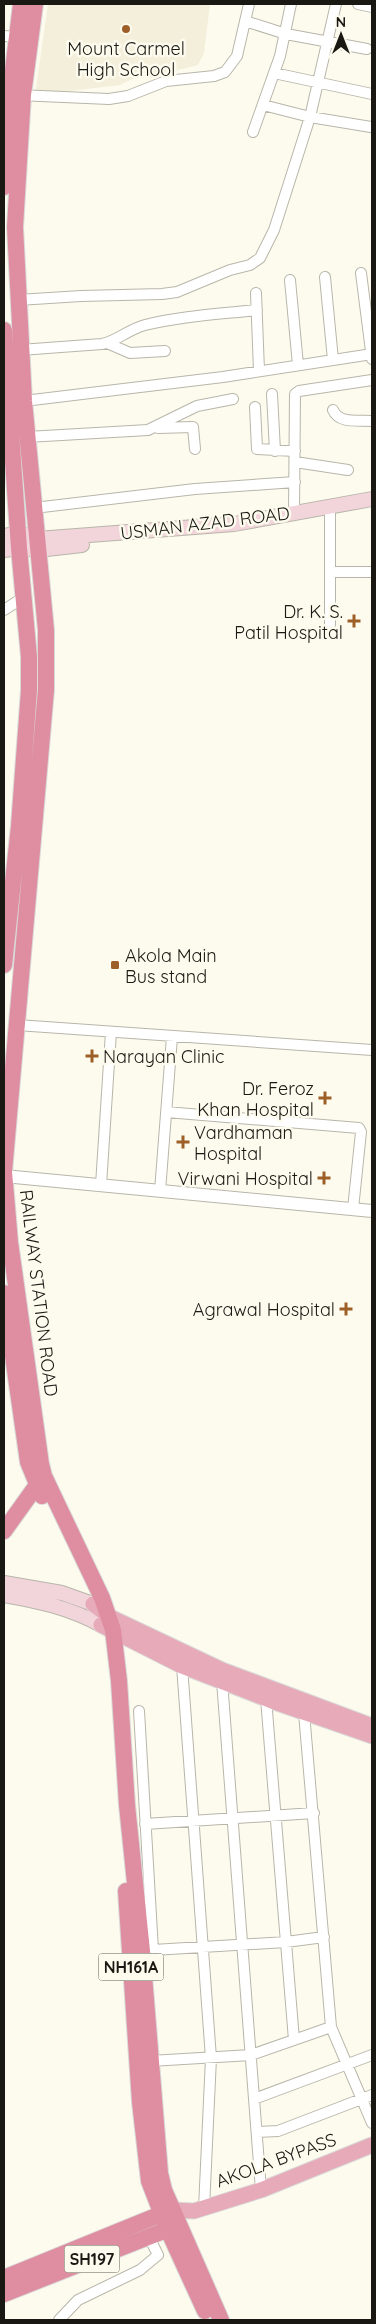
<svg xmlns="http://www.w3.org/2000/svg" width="376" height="2324" font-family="Quicksand,sans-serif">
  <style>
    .built { fill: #f3efdb }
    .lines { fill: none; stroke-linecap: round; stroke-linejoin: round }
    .minor-casing { stroke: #b8b6aa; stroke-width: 12 }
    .tertiary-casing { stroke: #b8b6aa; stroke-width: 14 }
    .secondary-casing { stroke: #b8b6aa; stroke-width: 16 }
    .primary-casing { stroke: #dadad9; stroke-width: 17 }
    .trunk-casing { stroke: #dadad9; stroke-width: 18 }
    .minor { stroke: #fff; stroke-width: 10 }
    .tertiary { stroke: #fff; stroke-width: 12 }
    .secondary { stroke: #f2d4db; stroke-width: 14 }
    .primary { stroke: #e6aab8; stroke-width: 15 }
    .trunk { stroke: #de8ea0; stroke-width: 16 }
    .poi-dot { fill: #9e5e28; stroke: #fdfbee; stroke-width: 2 }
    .labels { text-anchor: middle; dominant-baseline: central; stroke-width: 5; stroke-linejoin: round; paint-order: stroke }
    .shield { fill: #fdfbee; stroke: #5d5c55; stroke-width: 1 }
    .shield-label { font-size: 16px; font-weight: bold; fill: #191813 }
    .poi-label { font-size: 18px; fill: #191813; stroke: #fdfbee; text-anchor: end }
    .street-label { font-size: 18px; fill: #191813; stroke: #fdfbee }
  </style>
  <rect width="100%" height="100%" fill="#fdfbee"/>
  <path class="built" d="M48 4H210L204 53 198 65 166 73 139 76 120 85 35 95Z"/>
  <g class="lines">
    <defs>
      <path id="minor" d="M358 4 372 7
        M245 21 286 34 367 49
        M4 36 17 37
        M274 73 372 94
        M18 95 109 99 128 96 166 81 214 76 225 72 237 56 249 4
        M263 105 310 117 371 127
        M253 132 280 56 291 4
        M361 273 372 359
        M325 277 333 360
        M290 280 298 365
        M256 293 259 371
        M18 300 81 296 162 294 177 292 230 270 250 265 260 258 274 230 310 117 336 4
        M107 343 130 353 165 351
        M20 350 102 344C117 341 129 329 145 325 181 316 220 314 257 310
        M272 394 275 451
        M24 401 223 377 372 354
        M255 407 257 449 295 451
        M333 410C339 424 358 420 372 421
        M158 428 193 427 195 449
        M27 437 148 430 197 406 233 399
        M295 462 348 470
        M34 508 195 489 295 482
        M294 513 295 394 299 391 372 380
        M330 572H372
        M4 610 24 597
        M330 625V513
        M17 1025 372 1050
        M166 1112 359 1128 361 1132 353 1209
        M101 1185 111 1032
        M160 1191 172 1037
        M182 1666 211 2058 204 2208
        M222 1681 261 2190
        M266 1699 294 2040
        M139 1711 153 1950 286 1942 324 1937
        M304 1713 331 2027 372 2123
        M145 1824 314 1813
        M150 2061 251 2055 331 2027
        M254 2099 372 2055
        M257 2132 278 2131 372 2095
        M59 2320 78 2300 140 2270 158 2255 149 2237"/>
      <path id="tertiary" d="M4 1176 372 1211"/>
      <path id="secondary" d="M4 536 18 533 37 539 234 524 372 499
        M4 550 19 548 38 550 82 545
        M4 1583 62 1593 93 1604
        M4 1595C39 1601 70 1608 101 1625"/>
      <path id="primary" d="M93 1604 110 1617 222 1670 372 1726
        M101 1625 182 1666 277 1703 372 1736
        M173 2210 194 2211 261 2190 372 2145"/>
      <path id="trunk" d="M35 4 23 95 15 227 24 401 46 630V690L4 1172 10 1242 41 1464 44 1476 102 1598 113 1630 119 1681 127 1805 142 1951 160 2173 164 2190 221 2320
        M4 187 10 94 21 4
        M4 330 19 548 29 657V690L19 826 4 965
        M4 1293 28 1462 42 1496
        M4 1531 42 1478
        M126 1891 140 2102 149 2181 168 2230 205 2311
        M4 2278 171 2210
        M4 2294 176 2226"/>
    </defs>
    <use href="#minor" class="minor-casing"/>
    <use href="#tertiary" class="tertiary-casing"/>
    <use href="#secondary" class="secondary-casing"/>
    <use href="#primary" class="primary-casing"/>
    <use href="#trunk" class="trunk-casing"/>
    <use href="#minor" class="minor"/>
    <use href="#tertiary" class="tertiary"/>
    <use href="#secondary" class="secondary"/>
    <use href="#primary" class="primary"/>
    <use href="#trunk" class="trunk"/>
  </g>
  <g class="poi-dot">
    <circle cx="126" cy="29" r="5"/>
    <path d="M351.5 613.5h5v5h5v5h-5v5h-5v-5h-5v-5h5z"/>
    <rect x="110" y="960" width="10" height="10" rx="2.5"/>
    <path d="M89.5 1048.5h5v5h5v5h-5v5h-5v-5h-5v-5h5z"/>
    <path d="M322.5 1090.5h5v5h5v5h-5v5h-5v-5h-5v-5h5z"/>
    <path d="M180.5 1134.5h5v5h5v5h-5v5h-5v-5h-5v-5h5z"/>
    <path d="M321.5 1170.5h5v5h5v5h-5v5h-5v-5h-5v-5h5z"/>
    <path d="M343.5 1301.5h5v5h5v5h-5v5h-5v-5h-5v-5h5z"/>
  </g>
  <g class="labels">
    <g class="shield">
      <rect x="98.5" y="1953.5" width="65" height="27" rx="4"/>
      <rect x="64.5" y="2245.5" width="55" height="27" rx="4"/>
    </g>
    <g class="shield-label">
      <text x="131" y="1967">NH161A</text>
      <text x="92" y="2259">SH197</text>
    </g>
    <g class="poi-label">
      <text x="126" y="48" text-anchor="middle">Mount Carmel<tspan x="126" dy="21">High School</tspan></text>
      <text x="343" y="611">Dr. K. S.<tspan x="343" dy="21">Patil Hospital</tspan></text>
      <text x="125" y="955" text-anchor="start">Akola Main<tspan x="125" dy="21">Bus stand</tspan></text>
      <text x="103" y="1056" text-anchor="start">Narayan Clinic</text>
      <text x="314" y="1088">Dr. Feroz<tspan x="314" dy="21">Khan Hospital</tspan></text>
      <text x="194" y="1132" text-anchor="start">Vardhaman<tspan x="194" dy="21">Hospital</tspan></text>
      <text x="313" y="1178">Virwani Hospital</text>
      <text x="335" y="1309">Agrawal Hospital</text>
    </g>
    <g class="street-label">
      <text transform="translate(205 523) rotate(-7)">USMAN AZAD ROAD</text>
      <text transform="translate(39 1293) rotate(83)">RAILWAY STATION ROAD</text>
      <text transform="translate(276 2160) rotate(-20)">AKOLA BYPASS</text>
    </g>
  </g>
  <rect width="376" height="2324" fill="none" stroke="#191813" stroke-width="10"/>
  <g transform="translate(341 35)" stroke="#fdfbee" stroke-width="4" paint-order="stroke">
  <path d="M0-4L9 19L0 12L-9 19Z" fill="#191813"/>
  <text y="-8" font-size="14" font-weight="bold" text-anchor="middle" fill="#191813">N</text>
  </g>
</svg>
